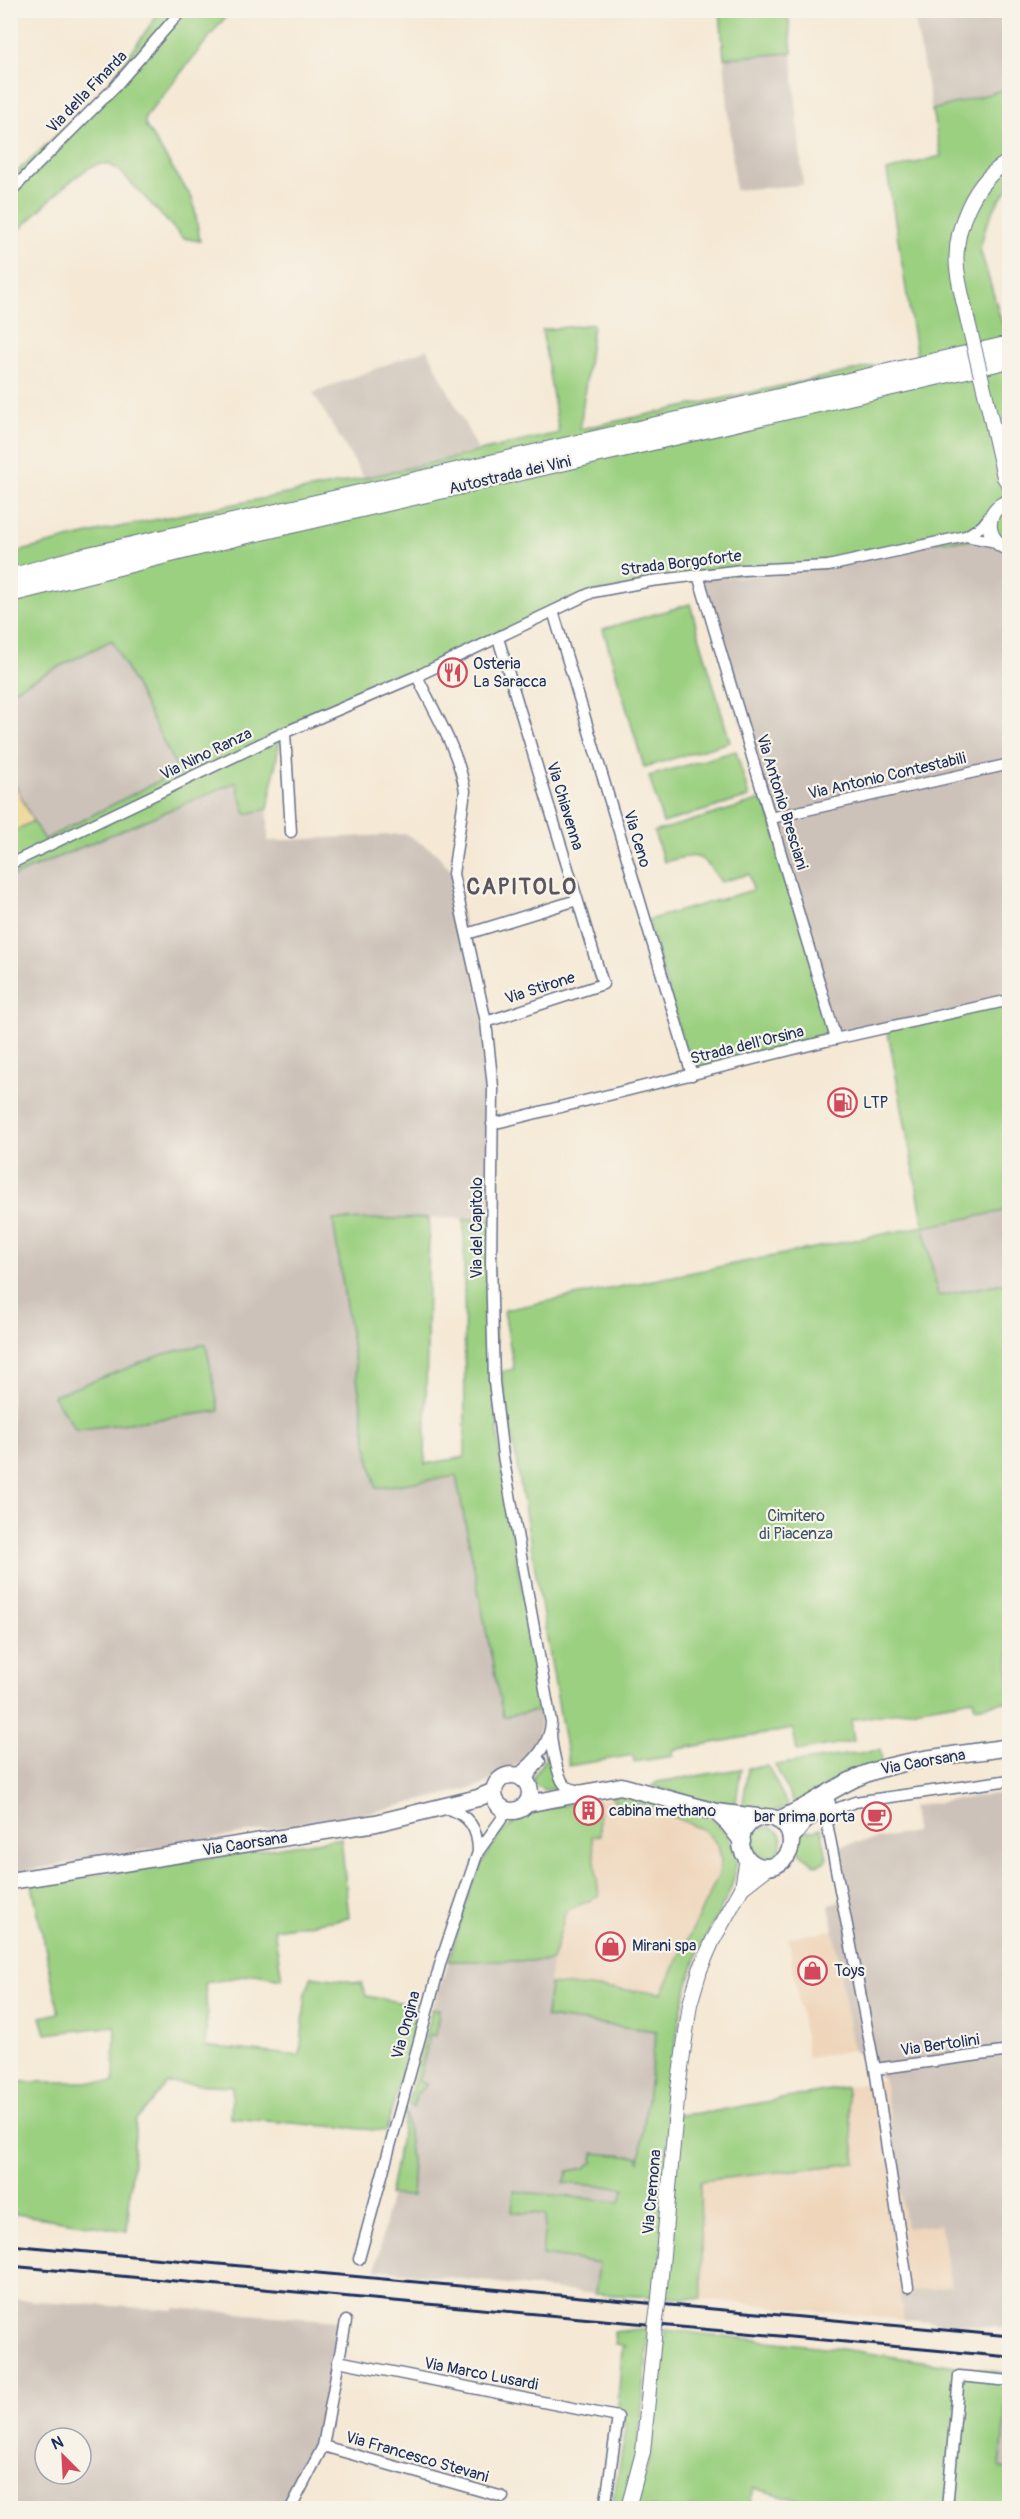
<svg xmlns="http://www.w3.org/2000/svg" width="1020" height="2519" font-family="Pangolin,sans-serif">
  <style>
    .built { fill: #efd6bb }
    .industrial { fill: #cdc2b9; fill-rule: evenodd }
    .green { fill: #9cd081; stroke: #5c8070; stroke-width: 1.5 }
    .sand { fill: #eeda9e; stroke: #84847e; stroke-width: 1.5 }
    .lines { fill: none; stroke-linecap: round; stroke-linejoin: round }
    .street-casing { stroke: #677088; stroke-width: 13 }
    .secondary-casing { stroke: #677088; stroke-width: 16 }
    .primary-casing { stroke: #677088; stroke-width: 19 }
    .highway-casing { stroke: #677088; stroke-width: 20 }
    .street { stroke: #fff; stroke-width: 10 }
    .secondary { stroke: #fff; stroke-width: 14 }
    .primary { stroke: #fff; stroke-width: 16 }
    .highway { stroke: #fff; stroke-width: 18 }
    .rail { stroke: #1b2f5e; stroke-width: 3 }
    .secondary-bridge-casing { stroke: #677088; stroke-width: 16; stroke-linecap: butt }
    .secondary-bridge { stroke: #fff; stroke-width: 14 }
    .labels { text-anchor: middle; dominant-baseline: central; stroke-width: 4.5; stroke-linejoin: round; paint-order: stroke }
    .street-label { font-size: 16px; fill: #1b2f5e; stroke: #f7f3e8 }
    .poi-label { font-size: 16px; fill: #1b2f5e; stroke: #f7f3e8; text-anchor: start }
    .park-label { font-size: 16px; fill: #3b5767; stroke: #f7f3e8 }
    .district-label { font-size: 22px; font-weight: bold; letter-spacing: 1.5px; fill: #5b545e; stroke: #f7f3e8 }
  </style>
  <rect width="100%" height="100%" fill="#f7f3e8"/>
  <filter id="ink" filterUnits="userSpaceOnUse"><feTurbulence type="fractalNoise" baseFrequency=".0167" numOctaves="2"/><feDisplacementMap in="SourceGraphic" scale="12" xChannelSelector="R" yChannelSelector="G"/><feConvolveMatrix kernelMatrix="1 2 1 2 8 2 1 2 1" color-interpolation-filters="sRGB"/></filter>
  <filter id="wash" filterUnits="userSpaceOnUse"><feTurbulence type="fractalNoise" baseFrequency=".008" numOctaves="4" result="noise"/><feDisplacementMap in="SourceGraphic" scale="24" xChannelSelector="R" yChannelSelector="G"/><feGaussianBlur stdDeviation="1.35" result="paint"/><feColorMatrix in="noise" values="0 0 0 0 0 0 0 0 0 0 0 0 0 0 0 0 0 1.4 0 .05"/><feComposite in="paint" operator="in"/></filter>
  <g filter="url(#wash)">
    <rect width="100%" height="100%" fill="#f5e9d5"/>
    <path class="built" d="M612 1798 623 1807 643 1804 704 1830 717 1844 721 1859 719 1874 662 1993 550 1984 552 1961 566 1911 599 1896 592 1836 600 1835 597 1801Z
      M833 1930 853 2050 808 2058 788 1937Z
      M884 2080 906 2228 940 2223 951 2287 899 2294 904 2320 702 2299 700 2181 856 2163 846 2087Z"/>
    <path class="industrial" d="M913 11H1009V88L932 110Z
      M792 53 803 185 735 190 724 58Z
      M427 349 478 450 364 478 313 393Z
      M983 540 1009 551V1000L835 1040 698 577H742L829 567 938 541Z
      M112 640 178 771 43 840 11 776V691Z
      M237 782 246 814 268 809V841L406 834 435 852 454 874 485 1024 492 1086 491 1219 429 1218 334 1220 377 1488 456 1475 502 1717 542 1710 539 1732 536 1743 525 1760 481 1786 377 1811 11 1873V876Z
      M1009 1210V1282L938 1296 924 1226Z
      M1009 1792V2328L904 2320 899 2294 951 2286 940 2224 906 2228 884 2080 853 2050 829 1904 842 1900 832 1847 915 1832 912 1806Z
      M449 1961H552L546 2017 656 2031 627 2253 599 2263 595 2294 376 2269 406 2112 432 2009Z
      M10 2299 174 2310V2308L340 2321 318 2443 285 2508H11ZM45 2438H81V2474H45Z
      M1009 2383V2469H1000Z"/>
    <path class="green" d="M160 11H230L145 118V125L193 200 200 241 183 238 120 171C114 167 107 162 99 164 76 169 30 221 11 238V177L80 114 109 84Z
      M720 11H788L792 53 724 58Z
      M1009 88V188L999 200 986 226 980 249 1006 337 1009 358V551L983 540 938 541 829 567 698 577 592 593 281 733 268 809 246 814 236 782 11 877V833L33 821 44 840 178 771 112 640 11 691V554C126 521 246 504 364 478 429 464 494 447 559 433L542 330 593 324 580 429 917 357 887 171 941 156 932 110Z
      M690 604 730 742 644 767 603 629Z
      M736 751 749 797 663 823 649 776Z
      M765 799 835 1038 692 1075 648 920 753 890 749 874 721 882C700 852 699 853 664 862L654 832Z
      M1009 1000V1210L924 1227 938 1296 1009 1282V1701L975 1707 973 1699 851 1720 854 1741 797 1751 793 1729 673 1750V1756L634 1762 633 1755 569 1766 501 1372 514 1369 504 1310 924 1226 887 1027Z
      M429 1218 425 1464 465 1457 464 1219H491L499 1453 542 1710 503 1717 456 1476 376 1488 369 1457 333 1220Z
      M206 1344 219 1411 76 1430 53 1396 164 1354Z
      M551 1749 558 1788 544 1790 533 1784 534 1776Z
      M880 1750 882 1762 795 1805 775 1765Z
      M768 1766 789 1808 767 1813 742 1811 748 1768Z
      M741 1769 735 1809 652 1786 657 1782Z
      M623 1793C637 1797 707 1814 714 1820 726 1830 736 1847 736 1864 734 1898 707 1927 696 1959 677 2010 673 2062 667 2116L711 2112 846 2087 856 2163 700 2181 702 2299 595 2294 599 2263 542 2255 546 2214 512 2212 514 2191 620 2202 625 2188 564 2183 568 2171 585 2168 593 2162 594 2153 638 2157 639 2163 656 2031 546 2017 550 1984 662 1993 719 1874 721 1859 718 1845 704 1830 644 1804 623 1807 612 1798 611 1794Z
      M597 1801 600 1835 592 1836 599 1896 566 1911 552 1961H449C464 1910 478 1834 533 1812 553 1804 576 1804 597 1801Z
      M752 1842a15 15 0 1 1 30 0a15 15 0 1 1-30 0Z
      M821 1828 827 1858 825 1862 816 1865 801 1854 796 1839 802 1829 811 1831Z
      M341 1838 349 1918 274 1929 282 1979 255 1974 205 1983 207 2015 205 2046 300 2056 306 1992 312 1976 362 1983 366 1996 420 2006 386 2131 231 2118 232 2086 167 2083 136 2121 127 2231 11 2213V2082H114L115 2026 46 2034 41 2017 59 2013 32 1885Z
      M432 2009H439L436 2036 430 2034 419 2082 427 2084 416 2095 413 2108 408 2104Z
      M406 2112 413 2182 412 2196 389 2195Z
      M649 2328C643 2387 643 2452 621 2508H612L626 2430 618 2404 622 2349 625 2347 615 2345 614 2332Z
      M665 2330 834 2348 1009 2374 1000 2468 1009 2469V2508H827L754 2488 749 2508H636C654 2451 660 2390 665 2330Z"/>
    <path class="sand" d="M11 776 33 821 11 833H10Z"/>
  </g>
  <g filter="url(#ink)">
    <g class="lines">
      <defs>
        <path id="street" d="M10 192 113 89 182 10
          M966 536 982 526 990 516
          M698 575 836 1039
          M553 611 692 1075
          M417 676C434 712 459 751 465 791L453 874 486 1022 493 1087 491 1261 494 1382 503 1456 551 1722C550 1745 533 1763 515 1776
          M285 733 291 832
          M771 818 1010 764
          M10 864 281 734 417 676 593 592 651 581 742 570 828 566 966 536 996 542
          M467 934 577 900
          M486 1022 603 984 498 638
          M492 1124 826 1041 1010 1000
          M551 1731C551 1743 557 1775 564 1784 568 1789 576 1790 582 1791
          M528 1787 529 1776 540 1761
          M446 1808C469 1815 478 1828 478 1852
          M875 2069 1010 2051
          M359 2259 441 1961 478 1852 508 1810
          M908 2287 875 2069 826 1818 836 1809 855 1802 1010 1780
          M338 2361 618 2417 605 2508
          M323 2446 503 2497
          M291 2508 323 2446 346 2321
          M947 2508 959 2376 1010 2381"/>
        <path id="secondary" d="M968 322C964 304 959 286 957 268 953 230 974 179 1010 161
          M987 401 1004 477 1010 486
          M1010 501C983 508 983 542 1010 549
          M742 1888 769 1867
          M659 2298 678 2089 690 2004 700 1970 713 1940 742 1888 747 1858
          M628 2508 643 2452 655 2327"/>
        <path id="primary" d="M494 1793a18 18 0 1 1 36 0a18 18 0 1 1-36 0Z
          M526 1804 621 1786 716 1812 728 1823 742 1841
          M716 1812 765 1818
          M741 1842a25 25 0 1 1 50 0a25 25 0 1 1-50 0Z
          M777 1820C809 1808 835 1785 868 1773 909 1758 966 1754 1010 1747
          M791 1838 803 1823 827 1803
          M10 1881 376 1823 478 1798 494 1791"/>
        <path id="highway" d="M10 578 80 558 1010 345
          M10 593 239 536 1010 359"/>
      </defs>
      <use href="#street" class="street-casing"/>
      <use href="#secondary" class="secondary-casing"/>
      <use href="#primary" class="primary-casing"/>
      <use href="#highway" class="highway-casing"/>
      <use href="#street" class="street"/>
      <use href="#secondary" class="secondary"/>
      <use href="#primary" class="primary"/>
      <use href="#highway" class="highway"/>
      <path class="rail" d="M10 2245 1010 2336
        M10 2266 1010 2357"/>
      <defs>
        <path id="secondary-bridge" d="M968 322 987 401
          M655 2327 659 2298"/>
      </defs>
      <use href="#secondary-bridge" class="secondary-bridge-casing"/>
      <use href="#secondary-bridge" class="secondary-bridge"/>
    </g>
  </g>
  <defs>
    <symbol id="restaurant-ring" viewBox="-11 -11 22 22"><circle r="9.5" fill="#f7f3e8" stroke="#d1495b" stroke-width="1.5"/><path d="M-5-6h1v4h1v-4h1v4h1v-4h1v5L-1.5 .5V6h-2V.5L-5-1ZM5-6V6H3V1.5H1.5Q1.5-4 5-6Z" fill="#d1495b"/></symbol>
    <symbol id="fuel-ring" viewBox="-11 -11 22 22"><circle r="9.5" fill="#f7f3e8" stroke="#d1495b" stroke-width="1.5"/><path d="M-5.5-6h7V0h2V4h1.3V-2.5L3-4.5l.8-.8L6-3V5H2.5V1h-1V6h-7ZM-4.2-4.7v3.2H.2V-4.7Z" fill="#d1495b"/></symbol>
    <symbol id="building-ring" viewBox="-11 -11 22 22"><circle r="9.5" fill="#f7f3e8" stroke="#d1495b" stroke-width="1.5"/><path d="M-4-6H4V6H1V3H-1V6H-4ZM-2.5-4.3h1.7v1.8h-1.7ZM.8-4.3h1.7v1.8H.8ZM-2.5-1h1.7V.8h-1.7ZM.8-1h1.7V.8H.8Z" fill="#d1495b"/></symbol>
    <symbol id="cafe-ring" viewBox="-11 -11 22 22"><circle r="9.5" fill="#f7f3e8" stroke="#d1495b" stroke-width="1.5"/><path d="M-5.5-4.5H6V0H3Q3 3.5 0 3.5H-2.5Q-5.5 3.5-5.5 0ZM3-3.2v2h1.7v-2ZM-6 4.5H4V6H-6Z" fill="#d1495b"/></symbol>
    <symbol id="shop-ring" viewBox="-11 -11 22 22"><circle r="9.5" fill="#f7f3e8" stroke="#d1495b" stroke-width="1.5"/><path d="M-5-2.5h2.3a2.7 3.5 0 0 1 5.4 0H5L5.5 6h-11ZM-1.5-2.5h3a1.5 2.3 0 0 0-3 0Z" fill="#d1495b"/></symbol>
  </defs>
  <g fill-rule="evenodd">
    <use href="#restaurant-ring" x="436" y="656" width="33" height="33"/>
    <use href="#fuel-ring" x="826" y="1086" width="33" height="33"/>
    <use href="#building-ring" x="572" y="1794" width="33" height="33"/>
    <use href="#cafe-ring" x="860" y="1800" width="33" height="33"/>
    <use href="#shop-ring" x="594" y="1930" width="33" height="33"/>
    <use href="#shop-ring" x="796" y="1954" width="33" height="33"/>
  </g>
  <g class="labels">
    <g class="street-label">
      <text transform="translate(87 92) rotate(-46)">Via della Finarda</text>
      <text transform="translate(510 475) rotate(-13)">Autostrada dei Vini</text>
      <text transform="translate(681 563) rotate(-7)">Strada Borgoforte</text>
      <text transform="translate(206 754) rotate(-26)">Via Nino Ranza</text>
      <text transform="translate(887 776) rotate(-13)">Via Antonio Contestabili</text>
      <text transform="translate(782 802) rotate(73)">Via Antonio Bresciani</text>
      <text transform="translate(565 806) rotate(73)">Via Chiavenna</text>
      <text transform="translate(637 839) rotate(73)">Via Ceno</text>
      <text transform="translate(540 988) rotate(-18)">Via Stirone</text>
      <text transform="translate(747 1045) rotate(-14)">Strada dell'Orsina</text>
      <text transform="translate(477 1228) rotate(-90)">Via del Capitolo</text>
      <text transform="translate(923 1762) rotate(-10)">Via Caorsana</text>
      <text transform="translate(245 1844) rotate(-9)">Via Caorsana</text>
      <text transform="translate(406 2025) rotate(-75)">Via Ongina</text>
      <text transform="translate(940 2045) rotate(-8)">Via Bertolini</text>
      <text transform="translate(652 2192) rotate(-85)">Via Cremona</text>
      <text transform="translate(481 2374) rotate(11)">Via Marco Lusardi</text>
      <text transform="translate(417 2457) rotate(16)">Via Francesco Stevani</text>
    </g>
    <g class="poi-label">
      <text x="473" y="664">Osteria<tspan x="473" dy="18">La Saracca</tspan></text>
      <text x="863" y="1103">LTP</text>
      <text x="609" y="1811">cabina methano</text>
      <text x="855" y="1817" text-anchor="end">bar prima porta</text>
      <text x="632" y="1946">Mirani spa</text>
      <text x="834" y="1971">Toys</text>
    </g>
    <g class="park-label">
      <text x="796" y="1516">Cimitero<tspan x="796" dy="18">di Piacenza</tspan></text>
    </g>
    <g class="district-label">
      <text x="522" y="887">CAPITOLO</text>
    </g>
  </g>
  <rect width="1020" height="2519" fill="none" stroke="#f7f3e8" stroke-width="36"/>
  <g transform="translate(63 2456) rotate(336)"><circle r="28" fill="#f7f3e8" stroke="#9fa5b1" stroke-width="1.5"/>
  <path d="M0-4.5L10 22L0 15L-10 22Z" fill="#d1495b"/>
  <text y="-9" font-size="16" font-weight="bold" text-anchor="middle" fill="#1b2f5e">N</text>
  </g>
</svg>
